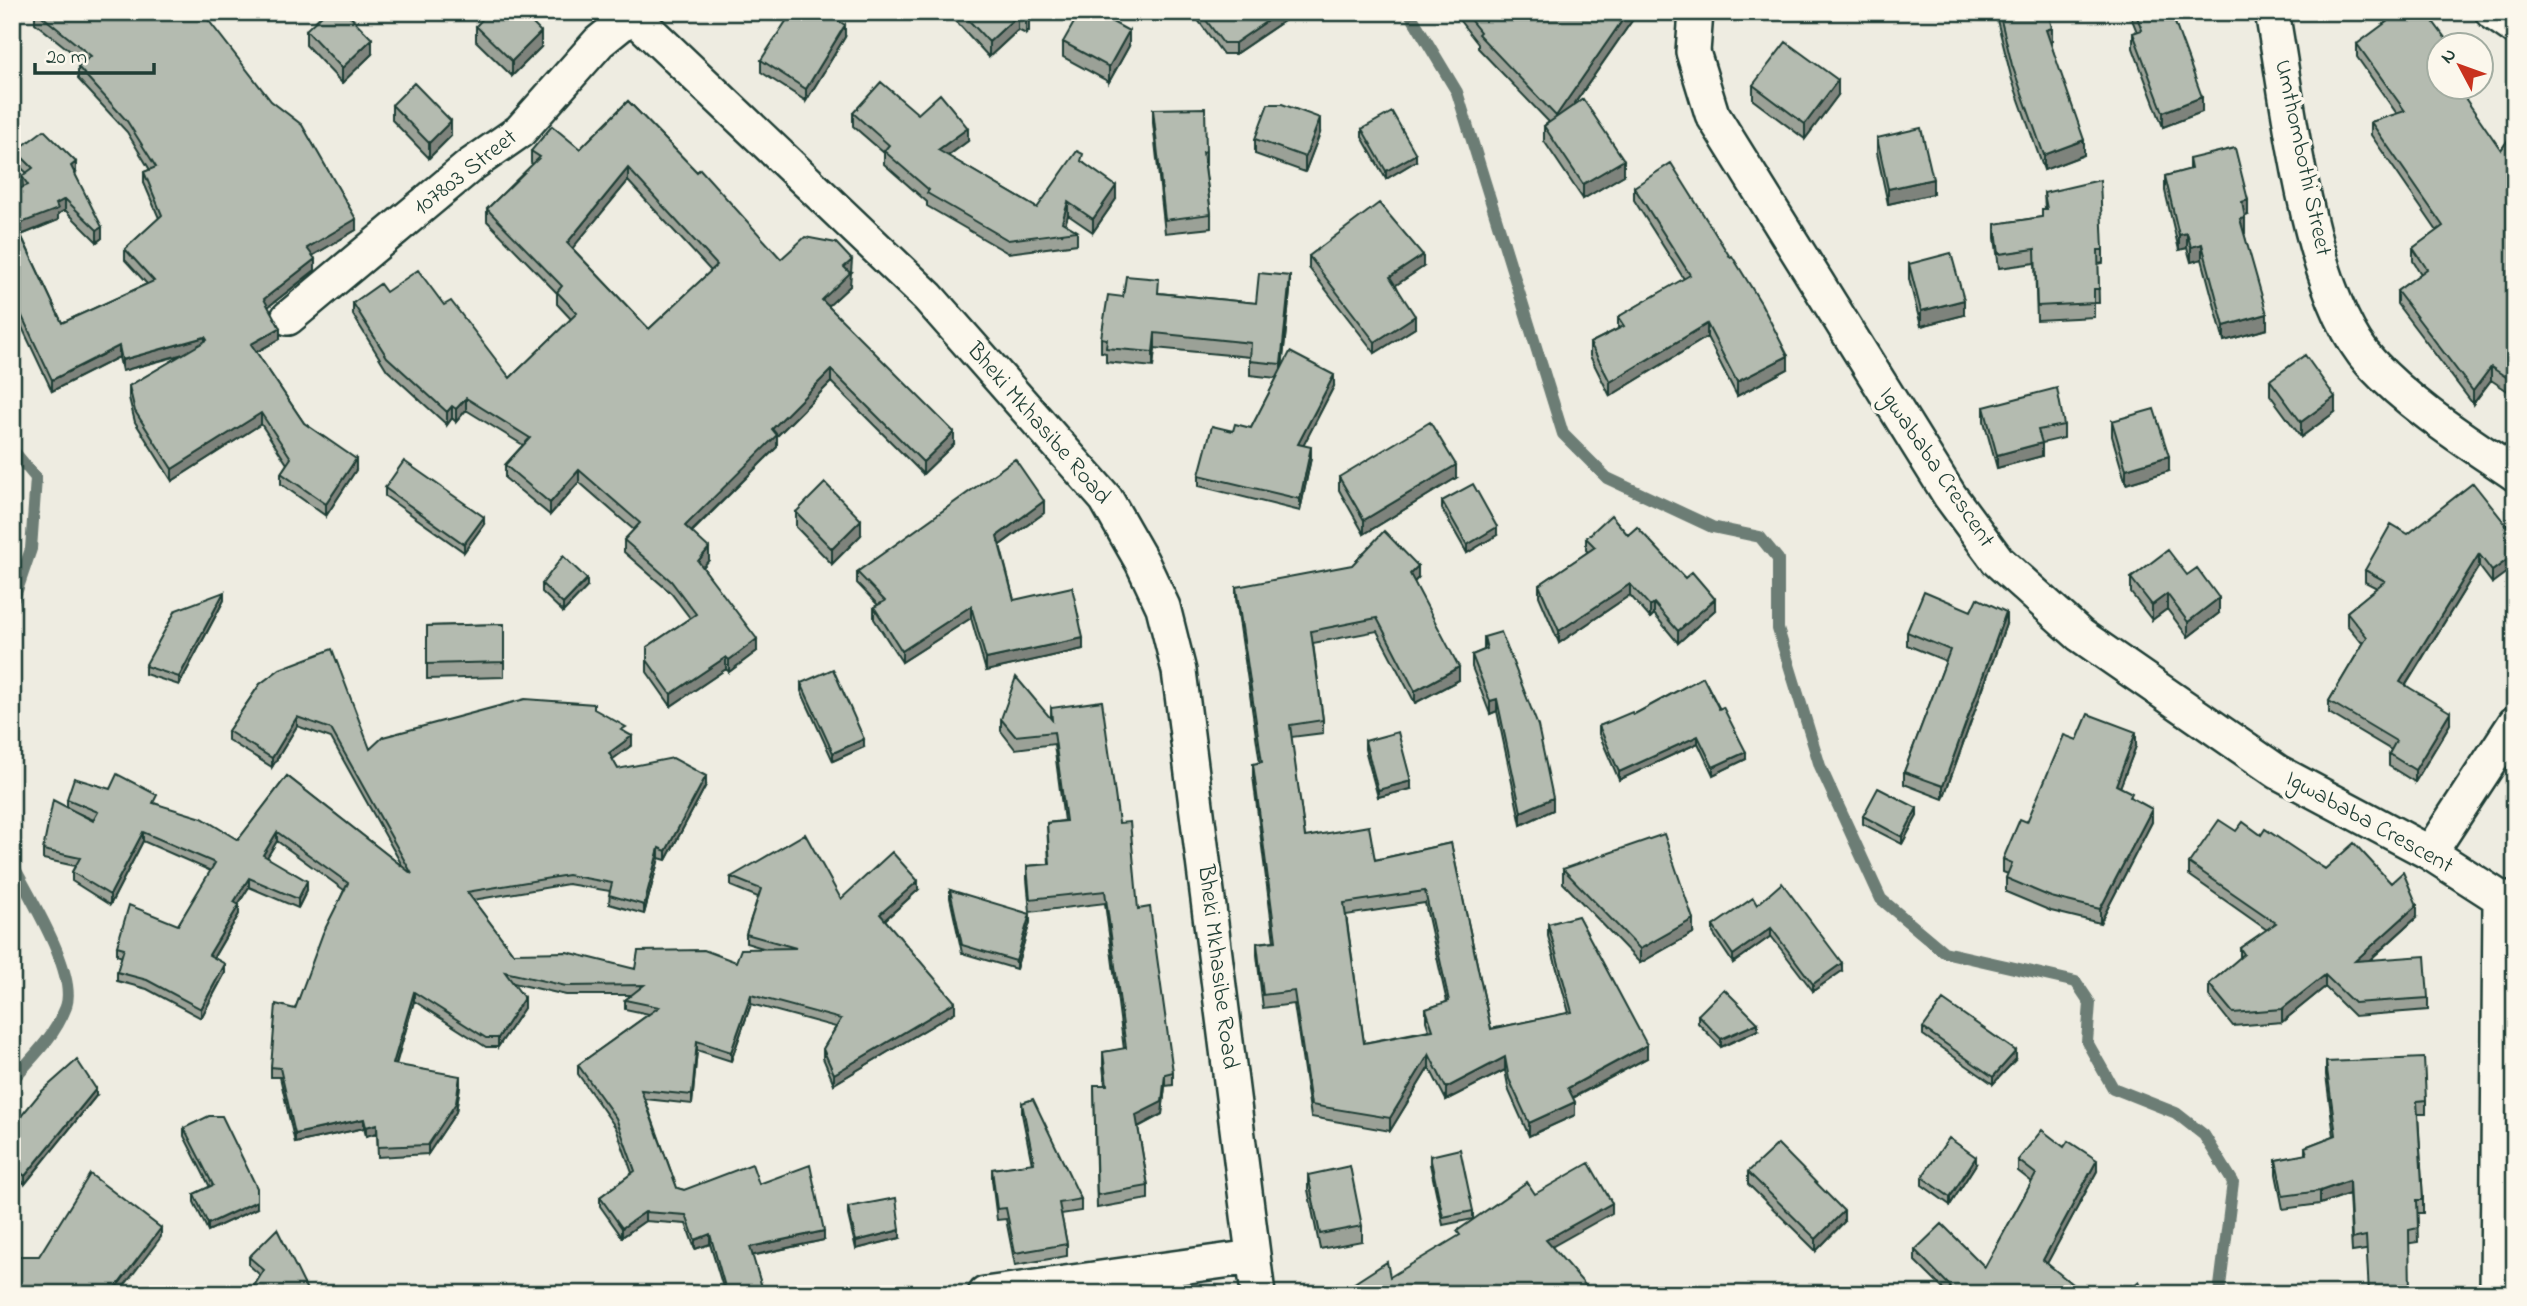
<svg xmlns="http://www.w3.org/2000/svg" width="2527" height="1306" font-family="'Indie Flower',sans-serif">
  <style>
    .lines { fill: none; stroke-linecap: round; stroke-linejoin: round }
    .stream { stroke: #6c7d74; stroke-width: 12 }
    .street-casing { stroke: #1f3d34; stroke-width: 38 }
    .street { stroke: #fbf7ec; stroke-width: 33 }
    .wall { fill: #9ba197; stroke: #1f3d34; stroke-width: 2; fill-rule: evenodd }
    .shaded-wall { fill: #7e837b; stroke: #1f3d34; stroke-width: 2 }
    .building { fill: #b4bbb0; stroke: #1f3d34; stroke-width: 2; fill-rule: evenodd }
    .labels { text-anchor: middle; dominant-baseline: central; stroke-width: 7; stroke-linejoin: round; paint-order: stroke }
    .street-label { font-size: 24px; fill: #1f3d34; stroke: #fbf7ec }
  </style>
  <rect width="100%" height="100%" fill="#eeece1"/>
  <filter id="ink" filterUnits="userSpaceOnUse"><feTurbulence type="fractalNoise" baseFrequency=".0143" numOctaves="2"/><feDisplacementMap in="SourceGraphic" scale="14" xChannelSelector="R" yChannelSelector="G"/><feConvolveMatrix kernelMatrix="1 2 1 2 8 2 1 2 1" color-interpolation-filters="sRGB"/></filter>
  <g filter="url(#ink)">
    <g class="lines">
      <path class="stream" d="M1409 12 1457 92 1563 434 1607 478 1712 527 1760 537 1778 559V629L1820 766 1881 899 1944 952 2076 982 2090 1003 2087 1042 2113 1088 2176 1113 2204 1135 2233 1182 2219 1294
        M12 449 36 478 31 549 12 605
        M12 863C28 895 78 973 66 1007 55 1036 33 1057 12 1080"/>
      <defs>
        <path id="street" d="M629 12 928 297 1106 499 1142 562 1163 607 1179 671 1258 1294
          M1696 12 1693 52 1712 114 1950 496 1998 561 2080 635 2278 772 2430 853 2500 898H2515
          M2272 12C2289 105 2308 295 2371 363 2412 407 2465 440 2515 474
          M2492 12 2515 28
          M288 318 471 165 520 131 599 42 636 12
          M2430 853 2515 723
          M985 1294 1253 1257
          M2497 1294 2500 898"/>
      </defs>
      <use href="#street" class="street-casing"/>
      <use href="#street" class="street"/>
    </g>
    <path class="wall" d="M35 12H202L356 230 312 256 315 270 268 307 280 339 256 352 304 423 356 470 326 516 281 484V473L287 464 261 424 172 481 135 422 129 398V386L182 355 122 371 119 357 52 391 12 306V192L23 188 22 176 27 173 16 163V151L76 173 75 174 102 238 97 242 65 210 58 214V220L21 235 62 323 147 284 125 260V249L159 218 144 183V172L150 170 127 132 78 79V67L84 62 35 23Z
      M954 12H1025L1029 16V31L1026 34 1018 30 989 57 954 19Z
      M1192 12H1297L1235 54H1223Z
      M1453 12H1638L1573 106 1624 175 1583 199 1544 141V126L1549 122 1478 48V44Z
      M1995 12H2048L2052 43 2051 44 2084 155 2044 170 2012 80Z
      M2129 12H2176V14L2173 16 2202 112 2163 127 2133 48V33L2137 32Z
      M476 26 541 47 512 76 476 41Z
      M306 30 372 54 342 83 306 45Z
      M845 37 806 101 761 72V60Z
      M1063 42 1129 46 1109 82 1063 57Z
      M2357 44 2440 88 2501 150 2515 130V396L2491 380 2473 404 2397 304V291L2421 274 2413 261V248L2437 231 2371 135V122L2397 114 2357 57Z
      M1753 85 1838 95 1805 139 1753 100Z
      M628 101 781 259 852 272 850 274V286L828 306 954 444 923 474 831 382 777 436V447L692 532 709 560 703 567 757 651 729 672 726 669 671 706 647 672V647L690 618 671 593 624 552V540L634 530 579 482 550 515 505 478V465L523 445 466 410 456 422 452 418 447 425 387 370 353 315V303L386 292 444 305 510 378 571 319 557 304V293L487 221V209L533 164 531 163V151L580 149ZM628 181 711 271 649 329 572 248Z
      M392 105 451 136 429 158 392 120Z
      M1153 109 1206 151V165H1205L1211 214V228L1165 233 1153 123Z
      M853 113 918 114 968 141 948 156 1037 208 1083 162 1116 199 1093 232 1068 215 1065 224 1077 231V244L1008 253 927 206V202L884 164V153L853 126Z
      M1362 129 1416 161 1386 179 1362 137Z
      M1320 133 1305 172 1255 154V139Z
      M1877 138 1933 194 1888 204 1877 153Z
      M2189 159 2248 215 2245 216V233H2244L2267 329 2224 341 2202 259 2191 262 2187 248 2179 250 2165 191V176L2189 170Z
      M1634 187 1788 369 1737 396 1707 337 1610 396 1590 356V343L1618 329V317L1684 279 1634 200Z
      M2044 193 2103 250V263L2098 264 2099 303H2094V317L2037 320 2035 263 1999 268 1995 238V224L2042 217 2045 209Z
      M1309 256 1423 267 1396 285 1415 328 1375 353 1309 268Z
      M1909 264 1964 315 1921 326 1909 279Z
      M1290 291 1282 367 1334 386 1303 445 1311 458 1300 511 1199 486V475L1233 431 1251 428 1277 378 1250 375V357L1155 348 1153 367 1106 362V353L1101 352V338L1123 297 1159 293 1256 303Z
      M2270 380 2335 412 2301 437 2270 395Z
      M1984 407 2064 425V438L2042 443V456L1997 468 1984 421Z
      M2112 421 2169 471 2126 484 2112 436Z
      M1339 477 1456 478 1364 534 1339 490Z
      M385 488 484 524 464 552 385 496Z
      M1442 501 1497 535 1467 553 1442 509Z
      M796 512 861 535 832 564 796 527Z
      M1044 513 1000 545 1014 600 1083 649 986 671 971 618 902 662 874 619V607L878 605 857 583V572Z
      M2408 534 2515 536 2492 583 2479 566 2406 685 2450 724 2415 782 2389 766V754L2391 750 2329 713V701L2363 644 2347 625V612L2377 588 2365 582V570Z
      M1628 535 1715 610 1678 643 1654 614 1650 618 1630 595 1559 643 1539 596V585L1588 552 1586 550V538Z
      M2187 575 2219 613 2188 637 2167 609 2152 620 2131 593V578Z
      M1418 578 1414 582 1459 680 1415 703 1377 631 1313 643 1323 720V733L1291 737 1305 837 1375 860 1451 843 1491 1029 1569 1013 1548 936V924L1647 1058 1573 1098 1575 1115 1529 1136 1509 1091 1505 1070 1446 1100 1429 1067 1390 1131 1311 1117 1294 1004 1263 1008 1257 955V943L1274 941 1253 776V764L1260 763 1236 599V587ZM1425 903 1447 1002 1426 1009V1021L1429 1030 1364 1043 1346 915Z
      M542 584 587 587 563 612 542 592Z
      M224 600 179 685 145 674V666Z
      M504 624V677L427 679V626Z
      M2006 624 1943 799 1904 784V772L1946 661 1907 645V632Z
      M1484 637 1553 810 1521 825 1497 711 1490 714 1472 667V655L1484 650Z
      M1703 677 1746 759 1713 775 1698 743 1619 780 1599 734V726L1633 715Z
      M801 683 864 747 833 761 801 691Z
      M260 684 370 749 594 710 626 733 632 745 612 759 618 769 706 785 666 860 659 858 644 914 609 904 610 891 568 884 473 900 513 953 635 969 736 962 766 949 746 943V934L758 897 731 886V877L841 899 918 890 885 920 955 1012 834 1084 823 1058V1049L836 1027 751 1004 731 1061 697 1050 692 1104 645 1099 677 1188 684 1190 759 1184 824 1240 752 1256 764 1294H725L710 1244 695 1249 686 1224 645 1221 622 1237 600 1206V1197L632 1173 616 1128 578 1074V1065L649 1014 625 1009V1000L632 995H566L513 983 524 1008 498 1047H486L414 1001 396 1065 460 1086 456 1112 428 1154 378 1157 377 1133 366 1136 364 1128 295 1143 280 1077H271V1067L344 890 277 841 267 857 307 890 298 908 249 887 238 904 239 914 214 957 225 973 201 1018 147 989 117 981V972L122 957 117 955V946L178 925 211 871 143 841 110 905 72 881V872L75 866 43 859V850L67 807V799L110 789 157 804 238 840 287 776 403 867 331 738 297 726 272 767 228 740V731ZM75 812 94 820 93 821Z
      M1051 708 1119 823 1173 1072V1085L1165 1086 1162 1114 1138 1127 1148 1186V1199L1097 1208 1094 1085H1105L1103 1065V1052L1124 1049 1105 903 1030 912 1027 879V866L1049 864 1047 823 1064 821 1054 744 1015 749 1001 731V719L1051 718Z
      M2077 740 2136 746 2120 787 2132 798 2152 822 2100 923 2051 911 2006 892V878L2008 874 2003 872V859L2027 822Z
      M1365 741 1411 789 1378 797 1365 749Z
      M1863 816H1917L1902 844 1863 824Z
      M2236 831 2261 835 2417 917 2370 960 2428 998V1010L2354 1016 2325 987 2282 1022 2233 1026 2209 996V984L2240 958V948L2267 930 2189 875V863Z
      M1563 869 1693 933 1640 963 1563 883Z
      M950 890 1030 922 1016 969 962 953 950 898Z
      M1757 905 1842 971 1813 991 1771 936 1733 963 1713 933V926Z
      M1698 1015 1758 1030 1721 1047 1698 1023Z
      M1923 1028 2016 1059 1993 1084 1923 1035Z
      M2326 1062 2426 1100V1114H2418L2423 1200V1213H2417L2418 1242 2352 1252 2349 1194 2320 1204 2283 1209 2276 1174V1160L2305 1155V1147L2334 1136 2326 1075Z
      M96 1096 25 1184 12 1173V1127Z
      M1022 1103 1081 1199V1211L1061 1214 1067 1244V1256L1015 1265 1006 1219 997 1220 992 1180V1169L1032 1164 1022 1114Z
      M184 1128 257 1208 208 1231 194 1202V1194L210 1187 184 1136Z
      M2064 1147 2097 1171 2047 1263 1946 1292 1915 1261V1250L1985 1267 2032 1182 2018 1171V1160Z
      M1430 1156 1473 1211V1219L1443 1225 1430 1164Z
      M1976 1164 1950 1205 1922 1185V1177Z
      M1748 1172 1844 1222 1816 1251 1748 1184Z
      M1308 1175 1362 1226V1241L1320 1249 1308 1190Z
      M848 1207 900 1238 856 1249 848 1215Z
      M249 1257 309 1294 260 1275 249 1265Z"/>
    <path class="shaded-wall" d="M1280 12H1297L1235 54V43Z
      M1628 12H1638L1556 130V116Z
      M1018 15V30L989 57V42Z
      M1029 16V31L1026 34V19Z
      M845 25V37L806 101V89Z
      M2052 28V43L2046 45V30Z
      M1129 31V46L1109 82V67Z
      M541 32V47L512 76V61Z
      M372 39V54L342 83V68Z
      M1838 80V95L1805 139V124Z
      M2202 97V112L2163 127V112Z
      M1320 118V133L1305 172V157Z
      M451 121V136L429 158V143Z
      M968 128V141L938 163V150Z
      M2084 140V155L2044 170V155Z
      M1416 154V161L1386 179V171Z
      M1624 160V175L1583 199V184Z
      M76 162V173L71 177V166Z
      M628 168V181L567 255V243Z
      M1933 179V194L1888 204V189Z
      M1116 186V199L1093 232V219Z
      M65 199V210L58 214V220L16 237V225Z
      M2248 200V215L2242 217V202Z
      M1068 202V215L1062 235V222Z
      M2245 218V233L2240 234V219Z
      M356 219V230L307 259V248Z
      M102 227V238L97 242V230Z
      M2187 233V248L2179 250V235Z
      M2202 244V259L2191 262V247Z
      M1423 255V267L1390 289V277Z
      M315 259V270L264 310V299Z
      M852 260 850 286 822 312V300L844 267Z
      M1290 276V291L1281 378V364Z
      M1964 300V315L1921 326V311Z
      M2267 314V329L2224 341V326Z
      M1415 316V328L1375 353V342Z
      M1707 324V337L1610 396V382Z
      M280 328V339L251 355V344Z
      M1155 333V348L1153 367V352Z
      M205 337V348L122 371V360Z
      M119 346V357L52 391V380Z
      M1788 356V369L1737 396V382Z
      M2491 367V380L2473 404V391Z
      M831 370V382L777 436V447L685 538V526L772 429Z
      M1334 375V386L1298 456V444Z
      M2335 397V412L2301 437V422Z
      M466 398V410L456 422V409Z
      M452 406V418L447 425V412Z
      M261 413V424L172 481V469Z
      M954 432V444L923 474V462Z
      M2042 443V456L1997 468V455Z
      M1311 447V458L1300 511V499Z
      M2169 456V471L2126 484V469Z
      M356 459V470L326 516V504Z
      M1456 465V478L1364 534V520Z
      M579 470V482L550 515V503Z
      M1044 501V513L997 547V536Z
      M484 517V524L464 552V544Z
      M861 520V535L832 564V549Z
      M1497 527V535L1467 553V545Z
      M709 548V560L698 573V561Z
      M2479 554V566L2400 694V682Z
      M2515 554V566L2492 583V571Z
      M1418 566V578L1410 586V574Z
      M587 579V587L563 612V604Z
      M1630 584V595L1559 643V631Z
      M224 592V600L179 685V677Z
      M2167 594V609L2152 620V605Z
      M2219 598V613L2188 637V622Z
      M1715 599V610L1678 643V631Z
      M1654 603V614L1650 618V606Z
      M971 606V618L902 662V651Z
      M2006 612V624L1943 799V786Z
      M1083 638V649L986 671V659Z
      M757 639V651L729 672V660Z
      M726 657V669L671 706V694Z
      M1459 667V680L1415 703V691Z
      M1497 699V711L1490 714V701Z
      M2450 712V724L2415 782V770Z
      M297 717V726L272 767V758Z
      M2136 732V746L2116 798V785Z
      M632 736V745L609 762V753Z
      M1698 736V743L1619 780V772Z
      M864 739V747L833 761V753Z
      M1746 752V759L1713 775V767Z
      M706 776V785L666 860V851Z
      M1411 781V789L1378 797V790Z
      M1553 798V810L1521 825V812Z
      M1917 808V816L1902 844V837Z
      M2152 809V822L2100 923V909Z
      M143 832V841L110 905V895Z
      M277 832V841L263 864V855Z
      M659 848V858L644 914V905Z
      M249 878V887L234 911V902Z
      M307 881V890L298 908V899Z
      M918 881V890L880 924V914Z
      M239 905V914L209 965V955Z
      M2417 905V917L2355 973V961Z
      M1030 914V922L1016 969V961Z
      M1693 919V933L1640 963V949Z
      M1771 928V936L1733 963V955Z
      M1842 963V971L1813 991V984Z
      M225 964V973L201 1018V1009Z
      M2325 975V987L2282 1022V1009Z
      M414 992V1001L393 1073V1064Z
      M751 995V1004L731 1061V1052Z
      M524 998V1008L498 1047V1038Z
      M955 1002V1012L834 1084V1074Z
      M1758 1023V1030L1721 1047V1039Z
      M697 1041V1050L692 1104V1095Z
      M1647 1045V1058L1568 1100V1088Z
      M2016 1051V1059L1993 1084V1077Z
      M1429 1054V1067L1390 1131V1118Z
      M1505 1057V1070L1446 1100V1088Z
      M1165 1074V1086L1162 1114 1136 1128V1115Z
      M460 1076V1086L456 1112 428 1154V1145Z
      M96 1089V1096L25 1184V1176Z
      M1575 1102V1115L1529 1136V1123Z
      M364 1119V1128L295 1143V1134Z
      M377 1124V1133L366 1136V1127Z
      M1976 1157V1164L1950 1205V1197Z
      M2097 1160V1171L2043 1271V1260Z
      M2349 1181V1194L2320 1204V1191Z
      M257 1201V1208L208 1231V1224Z
      M1612 1203V1213L1546 1250V1240Z
      M1844 1211V1222L1816 1251V1239Z
      M645 1212V1221L622 1237V1228Z
      M161 1228V1237L118 1294H111Z
      M900 1230V1238L856 1249V1241Z
      M824 1231V1240L750 1256V1247Z
      M710 1234V1244L695 1249V1240Z"/>
    <path class="building" d="M37 12H202L271 101 302 125 356 219 307 248 315 259 264 299 280 328 251 344 304 423 356 459 326 504 281 473 291 458 261 413 172 469 135 411 129 386 207 340 205 337 122 360 119 346 52 380 12 295V192L28 185 22 176 33 168 16 151 44 130 76 162 71 166 102 227 97 230 65 199 56 204 58 209 16 225 62 323 154 281 125 249 162 215 144 172 156 167 127 121 78 67 91 56Z
      M325 12H346L372 39 342 68 306 30Z
      M489 12H521L541 32 512 61 476 26Z
      M792 12H825L845 25 806 89 761 60Z
      M961 12H1025L1029 16 1026 19 1018 15 989 42Z
      M1080 12H1094L1129 31 1109 67 1063 42Z
      M1200 12H1280L1235 43H1223Z
      M1464 12H1628L1556 116 1478 34 1480 32Z
      M1999 12H2048L2052 28 2046 30 2084 140 2044 155 2012 65Z
      M2135 12H2171L2202 97 2163 112 2133 33 2142 30Z
      M2400 12H2426L2451 46H2440V88H2458L2501 150 2515 130V383L2491 367 2473 391 2397 291 2427 269 2413 248 2443 226 2371 122 2405 111 2357 44Z
      M1786 42 1838 80 1805 124 1753 85Z
      M881 82 918 114 940 94 968 128 938 150 1037 208 1077 151 1083 154 1081 161 1116 186 1093 219 1068 202 1062 222 1077 231 1008 240 927 193 929 190 884 151 889 145 853 113Z
      M414 83 451 121 429 143 392 105Z
      M1583 99 1624 160 1583 184 1544 126Z
      M628 101 697 172 700 169 781 259 805 237 836 243 852 260 844 267 850 273 822 300 954 432 923 462 831 370 772 429 777 435 685 526 709 548 698 561 757 639 729 660 726 657 671 694 647 660V647L696 614 671 581 624 540 640 523 579 470 550 503 505 465 530 438 466 398 456 409 452 406 447 412 387 357 353 303 380 284 386 292 418 270 444 305 451 301 510 378 577 313 557 292 562 286 487 209 540 157 531 151 552 126 580 149ZM628 168 717 265 649 329 567 243Z
      M1268 104H1282L1320 118 1305 157 1255 139Z
      M1205 108 1206 151 1203 152 1211 214 1165 220 1153 109Z
      M1392 112 1416 154 1386 171 1362 129Z
      M1921 128 1933 179 1888 189 1877 138Z
      M2235 148 2248 200 2242 202 2245 218 2240 219 2267 314 2224 326 2202 244 2191 247 2187 233 2179 235 2165 176 2191 169 2189 159Z
      M1671 163 1730 257 1732 256 1761 303 1788 356 1737 382 1707 324 1610 382 1590 343 1624 326 1618 317 1690 275 1634 187Z
      M2100 180 2103 250H2098L2099 289H2094V303L2037 306 2035 249 1999 254 1995 224 2042 217V209H2047L2044 193Z
      M1379 203 1423 255 1390 277 1415 316 1375 342 1309 256Z
      M1951 253 1964 300 1921 311 1909 264Z
      M1259 273 1290 276 1281 364 1250 361 1251 343 1155 333 1153 352 1106 348 1107 339 1101 338 1108 295 1123 297 1126 276 1159 279 1158 293 1256 303Z
      M1290 352 1334 375 1298 444 1311 447 1300 499 1199 475 1212 426 1233 431 1235 424 1251 428Z
      M2305 355 2335 397 2301 422 2270 380Z
      M2057 388 2064 425 2038 430 2042 443 1997 455 1984 407Z
      M2154 409 2169 456 2126 469 2112 421Z
      M1430 422 1456 465 1364 520 1339 477Z
      M1015 459 1044 501 997 536 1014 600 1072 587 1083 638 986 659 971 606 902 651 874 607 885 601 857 572Z
      M404 461 484 517 464 544 385 488Z
      M825 483 861 520 832 549 796 512Z
      M2473 483 2515 536V554L2492 571 2479 554 2400 682 2450 712 2415 770 2389 754 2396 741 2329 701 2367 637 2347 612 2385 581 2365 570 2391 524 2408 534Z
      M1473 484 1497 527 1467 545 1442 501Z
      M1611 515 1628 535 1637 527 1685 578 1692 572 1715 599 1678 631 1654 603 1650 606 1630 584 1559 631 1539 585 1595 547 1586 538Z
      M1384 531 1418 566 1410 574 1459 667 1415 691 1377 618 1311 631 1323 720 1290 725 1305 837 1369 826 1375 860 1451 843 1491 1029 1572 1012 1548 924 1578 916 1647 1045 1568 1088 1575 1102 1529 1123 1509 1079 1505 1057 1446 1088 1429 1054 1390 1118 1311 1105 1294 991 1263 995 1257 943 1276 941 1253 764 1262 762 1236 587 1352 565ZM1425 891 1449 1001 1426 1009 1433 1030 1364 1043 1344 903Z
      M2168 550 2187 575 2197 568 2219 598 2188 622 2167 594 2152 605 2131 578Z
      M563 556 587 579 563 604 542 584Z
      M1924 591 1971 611 1977 598 2006 612 1943 786 1904 772 1950 650 1907 632Z
      M224 592 179 677 145 666 176 610Z
      M504 624V662L427 664V626Z
      M1501 632 1538 726 1553 798 1521 812 1497 699 1490 701 1472 655 1487 649 1484 637Z
      M332 649 370 749 383 737 525 699 594 704V709L626 727 621 730 632 736 609 753 618 769 673 758 706 776 666 851 659 848 644 905 609 895 612 883 568 875 467 892 513 953 567 952 635 969 638 951 704 950 736 962 741 949 796 948 746 934 761 889 731 877 805 834 841 899 892 852 918 881 880 914 955 1002 834 1074 823 1049 841 1019 751 995 731 1052 697 1041 692 1095 641 1090 677 1188 684 1190 752 1164 759 1184 810 1165 824 1231 750 1247 764 1294H727L710 1234 695 1240 686 1215 645 1212 622 1228 600 1197 635 1171 616 1118 578 1065 659 1007 625 1000 644 985 566 986 505 972 524 998 498 1038H486L414 992 393 1064 460 1076 456 1103 428 1145 378 1147 377 1124 366 1127 364 1119 295 1134 280 1068 271 1067 276 1004 295 1009 323 933 348 883 277 832 263 855 307 881 298 899 249 878 234 902 239 905 209 955 225 964 201 1009 147 980 117 972 124 948 117 946 129 905 178 925 215 863 143 832 110 895 72 872 80 858 43 850 53 800 93 821 98 812 67 799 74 778 110 789 117 774 157 795 153 803 202 818 238 840 287 776 412 874 331 729 297 717 272 758 228 731 260 684 280 669Z
      M833 669 864 739 833 753 801 683Z
      M1016 677 1052 720 1051 708 1102 701 1119 823 1130 822 1138 909 1150 907 1173 1072 1165 1074 1162 1102 1136 1115 1148 1186 1097 1195 1094 1085H1107L1103 1052 1126 1048 1105 891 1030 899 1027 866 1050 864 1047 823 1066 821 1054 732 1015 736 1001 719Z
      M1703 677 1719 709 1723 707 1746 752 1713 767 1698 736 1619 772 1599 726 1632 712 1633 715Z
      M2088 714 2136 732 2116 785 2132 793 2130 797 2152 809 2100 909 2051 897 2006 878 2012 863 2003 859 2020 819 2027 822 2064 735 2077 740Z
      M1398 732 1411 781 1378 790 1365 741Z
      M1878 788 1917 808 1902 837 1863 816Z
      M2219 820 2236 831 2243 822 2261 835 2265 829 2325 869 2354 843 2391 883 2403 872 2417 905 2355 961 2425 956 2428 998 2354 1003 2325 975 2282 1009 2233 1013 2209 984 2244 954 2240 948 2276 923 2189 863Z
      M1664 834 1693 919 1640 949 1563 869Z
      M1782 883 1842 963 1813 984 1771 928 1733 955 1713 926 1753 898 1757 905Z
      M950 890 1030 914 1016 961 962 945Z
      M1724 989 1758 1023 1721 1039 1698 1015Z
      M1943 1000 2016 1051 1993 1077 1923 1028Z
      M2424 1058 2426 1100 2417 1101 2423 1200H2417L2418 1228 2409 1230 2410 1294H2369L2366 1236 2352 1239 2349 1181 2320 1191 2283 1196 2276 1160 2307 1154 2305 1147 2336 1135 2326 1062Z
      M77 1060 96 1089 25 1176 12 1165V1127L41 1092Z
      M1033 1099 1081 1199 1059 1203 1067 1244 1015 1253 1006 1208 997 1209 992 1169 1034 1163 1022 1103Z
      M209 1116H222L257 1188V1201L208 1224 194 1194 213 1185 184 1128Z
      M2042 1130 2064 1147 2068 1141 2097 1160 2043 1260 2084 1294H1944L1951 1287 1915 1250 1942 1224 1985 1267 2036 1174 2018 1160Z
      M1949 1138 1976 1157 1950 1197 1922 1177Z
      M1778 1144 1844 1211 1816 1239 1748 1172Z
      M1460 1149 1473 1211 1443 1217 1430 1156Z
      M1589 1163 1612 1203 1546 1240 1593 1294H1344L1342 1291 1387 1262 1390 1277 1460 1235 1457 1231 1527 1182 1535 1194Z
      M1350 1166 1362 1226 1320 1234 1308 1175Z
      M90 1174 161 1228 111 1294H12V1256H39Z
      M896 1198 900 1230 856 1241 848 1207Z
      M277 1229 309 1294H249L264 1270 249 1257Z
      M2139 1281 2145 1294H2123Z
      M582 1289 609 1294H581Z"/>
  </g>
  <g class="labels">
    <g class="street-label">
      <text transform="translate(2302 158) rotate(78)">Umthombothi Street</text>
      <text transform="translate(466 173) rotate(-38)">107803 Street</text>
      <text transform="translate(1038 424) rotate(49)">Bheki Mkhasibe Road</text>
      <text transform="translate(1936 468) rotate(56)">Igwababa Crescent</text>
      <text transform="translate(2369 823) rotate(29)">Igwababa Crescent</text>
      <text transform="translate(1217 967) rotate(83)">Bheki Mkhasibe Road</text>
    </g>
  </g>
  <rect width="2527" height="1306" fill="none" stroke="#fbf7ec" stroke-width="42"/>
  <rect x="21" y="21" width="2485" height="1264" fill="none" stroke="#1f3d34" stroke-width="2.5" filter="url(#ink)"/>
  <g transform="translate(2460 66) rotate(311)"><circle r="33" fill="#fbf7ec" stroke="#a3ada2" stroke-width="2"/>
  <path d="M0-5L12 26L0 18L-12 26Z" fill="#c8321e"/>
  <text y="-10" font-size="19" font-weight="bold" text-anchor="middle" fill="#1f3d34">N</text>
  </g>
  <path d="M35 63v10h119v-10" fill="none" stroke="#1f3d34" stroke-width="3.5"/>
  <text x="46" y="63" font-size="21" fill="#1f3d34" stroke="#fbf7ec" stroke-width="5" paint-order="stroke">20 m</text>
</svg>
